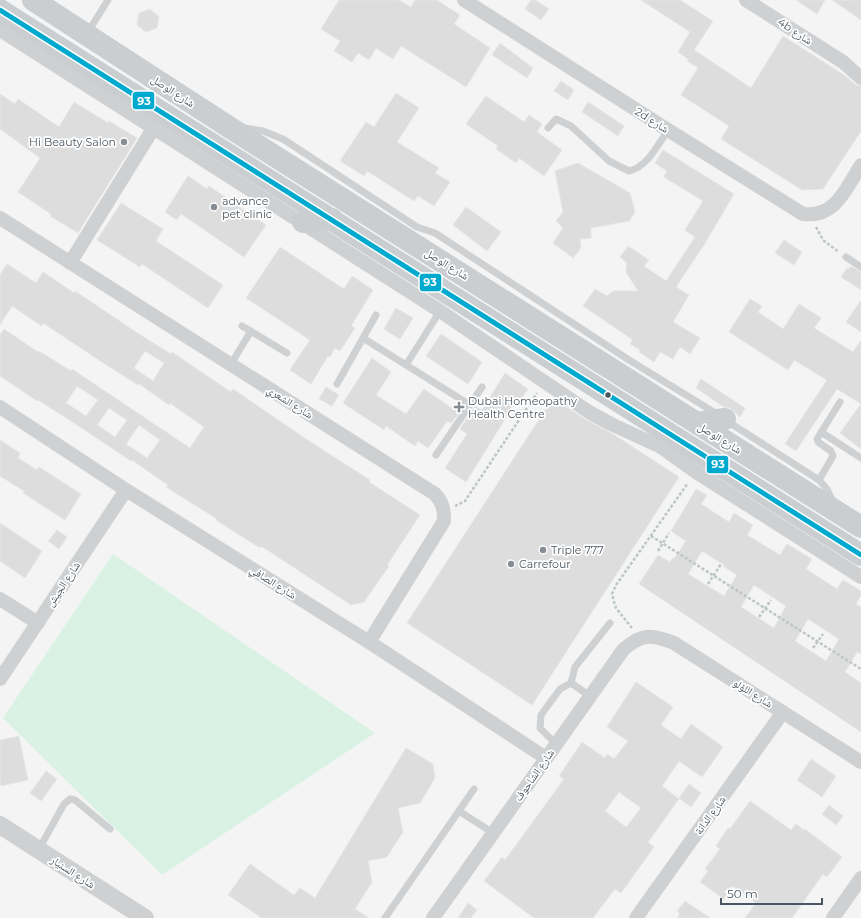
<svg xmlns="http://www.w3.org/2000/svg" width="861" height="918" font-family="Montserrat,'Noto Naskh Arabic',sans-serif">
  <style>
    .green { fill: #d9f2e3 }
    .building { fill: #ddddde; stroke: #e5e6e7; fill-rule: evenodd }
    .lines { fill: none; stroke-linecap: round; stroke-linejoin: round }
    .path { stroke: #bcc7c4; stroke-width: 2.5; stroke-dasharray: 3 2; stroke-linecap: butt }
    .service { stroke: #ced0d2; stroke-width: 7 }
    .minor { stroke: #ced0d2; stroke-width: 14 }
    .tertiary { stroke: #ced0d2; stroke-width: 18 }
    .primary { stroke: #caced1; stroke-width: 22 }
    .bus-1-casing { stroke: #fff; stroke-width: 8 }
    .bus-1 { stroke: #00a9ce; stroke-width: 5 }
    .poi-dot { fill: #868d94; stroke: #fff; stroke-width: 1.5 }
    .bus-dot { fill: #4a5661; stroke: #fff; stroke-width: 1.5 }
    .labels { text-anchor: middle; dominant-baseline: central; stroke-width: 3.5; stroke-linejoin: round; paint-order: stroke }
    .street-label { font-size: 11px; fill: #4a5661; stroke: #fff }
    .poi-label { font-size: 11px; fill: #4a5661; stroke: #fff; text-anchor: start }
    .line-badge { stroke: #fff; stroke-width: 1.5 }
    .badge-label { font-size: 11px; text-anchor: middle; font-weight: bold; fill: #fff }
  </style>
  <rect width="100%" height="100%" fill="#f4f4f4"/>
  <path class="green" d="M113 554 375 733 162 875 3 718Z"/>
  <path class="building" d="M339 0H399L411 7 415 0H437L460 15 454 24 490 48 466 87 401 46 393 59 376 48 369 60 358 53 352 62 334 51 340 41 321 29Z
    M531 0H535L549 9 541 20 525 9Z
    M641 0H680L713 21 694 50 751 88 783 36 844 75 856 85 861 86V131L823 189 802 190 721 139 729 126 681 95 698 68 687 61 689 58 688 59 678 52 690 32Z
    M796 0H825L817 14Z
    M832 0H861V20Z
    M150 9 159 17 157 28 146 32 137 25 139 13Z
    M500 43 533 68 527 78 492 55Z
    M561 81 574 90 568 100 554 91Z
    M396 93 419 108 397 142 439 168 435 173 450 182 434 206 418 196 414 201 367 171 364 176 340 161 366 122 374 127Z
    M0 94 15 104 18 99 59 127 74 102 108 123 109 121 137 138 78 233 50 216 51 214 18 192 40 158 0 129Z
    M486 96 524 122 529 115 542 124 537 132 562 150 544 176 519 158 516 163 496 149 498 146 466 124Z
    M588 102 624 126 618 136 582 112Z
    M663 150 734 194 704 245 676 287 689 295 673 322 700 338 690 354 680 347 673 359 660 352 654 362 639 352 640 350 630 344 633 340 583 306 595 289 607 296 613 291H638L626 272 627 263 620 257 628 246 649 260 644 266 666 281 695 237 685 230 703 201 664 177 667 171 655 163Z
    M578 163 630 193 635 212 629 221 591 228V238L580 239 581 248 573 258 553 243 563 228 556 221 563 212 555 171Z
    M188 176 207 189 209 186 266 225 244 257 181 214 177 220 165 212Z
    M121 203 163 229 156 241 223 285 208 308 142 264 140 267 97 240Z
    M466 207 501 232 487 251 453 225Z
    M784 240 802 252 794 265 775 253Z
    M280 247 344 289 352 276 373 290 351 326 355 328 340 351 335 348 330 357 328 356 311 384 290 370 310 340 246 298Z
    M7 264 36 283 43 272 74 293 75 291 139 334 171 354 172 352 204 374 231 392 233 389 309 441 370 480 369 482 420 515 387 565 389 566 364 602 351 605 345 601 275 555 261 546 260 548 216 520 217 519 166 487 168 485 132 460 131 461 71 421 38 400 37 401 0 376V335L4 329 38 352 39 351 71 371 72 369 190 448 204 427 170 403 169 405 139 384 138 385 105 364 43 323 42 326 12 306 0 325V275ZM145 351 164 363 153 381 134 368ZM77 386 98 400 86 416 66 403ZM109 408 127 420 115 437 97 425ZM139 425 160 440 147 458 126 444Z
    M851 266 861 272V290L841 277 847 268 849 269Z
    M750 299 762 306 758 312 783 329 799 304 821 318 814 328 853 352 861 340V449L840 433 861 404 837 389 796 451 785 444 827 380 794 360 788 370 729 332Z
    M861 300V332L846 322Z
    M396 308 413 318 400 339 384 329Z
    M441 334 482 362 468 384 426 356Z
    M372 358 391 372 376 395 406 414 424 389 459 413 451 423 447 421 428 448 418 441 415 446 386 426 384 430 343 403Z
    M505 373 528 389 517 405 515 403 466 482 445 468 467 434 460 429 475 406 482 410Z
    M701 379 745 408 740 417 730 408 724 407 696 388Z
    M326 387 339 395 332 406 319 399Z
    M553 398 585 419 613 434 679 477 532 705 407 623Z
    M0 440 20 453 18 458 37 470 39 467 81 494 65 520 23 493 24 491 0 476Z
    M696 489 707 495 701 504 729 522 734 513 753 525 747 535 780 555 787 544 812 559 806 569 837 589 843 580 861 591V595L856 604 861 607V654L857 652 845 672 861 683V732L639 584 658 555 670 562 673 558 674 559 686 541 671 531ZM702 551 724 565 723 566 737 575 724 596 688 574ZM754 585 786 606 774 628 741 607ZM808 619 839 639 826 661 795 641Z
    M0 523 42 551 25 578 0 561Z
    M57 530 67 537 59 549 48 541Z
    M636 682 673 707 661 725 681 739 691 724 723 747 702 777 679 761 662 786 679 799 648 842 654 847 621 893 615 889 593 918H534L484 881 502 857 505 860 564 779 559 776 582 742 605 758 607 754 614 759 628 741 607 727ZM619 792 641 808 626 827 605 811Z
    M19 736 28 780 1 786 0 780V740Z
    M406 748 433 764 435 778 420 803 398 808 403 832 387 857 368 861 372 882 355 909 369 918H262L228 895 250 864 294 895 300 888 315 898Z
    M811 759 836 776 822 797 797 780Z
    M46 771 57 779 41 801 30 793Z
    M689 784 701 793 691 807 679 798Z
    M750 801 791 830 796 824 804 830 805 829 842 857 827 877 823 874 792 918H745L756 903 733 886 724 899 700 882 708 871 705 869 720 849 716 846 728 828 730 829Z
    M829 805 843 816 836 825 822 814Z
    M685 901 710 918H677L680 914 677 911Z
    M468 903 477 910 471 918H458Z"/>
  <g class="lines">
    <path class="path" d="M816 227 823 240 839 252
      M455 506 465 501 537 393
      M651 536 861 669
      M658 551 669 533
      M708 584 721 564
      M759 617 771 600
      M632 628 616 608 614 602 612 594 616 585 688 483
      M813 648 823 634"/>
    <path class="service" d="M88 32 108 0
      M244 128 263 131 283 139 417 227 435 233 629 360 717 414
      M548 128 556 119 571 126 609 161 629 171C647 167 658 145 668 130
      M846 257 861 267
      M242 326 287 353
      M363 338 470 405
      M231 364 251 331
      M406 365 440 311
      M337 384 376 315
      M727 421 819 480 827 489 833 502
      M821 432 861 458
      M436 455 482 387
      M819 480 833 456 831 451 818 442 817 439 840 402
      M571 683 575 667 610 623
      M556 744 540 728 541 715 560 689 571 683 590 696
      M459 811 493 833
      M39 849 64 804 70 799 75 800 110 829
      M385 918 474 789"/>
    <path class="minor" d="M464 0 668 130 803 214C836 218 846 188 861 165
      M746 0 843 62 861 78
      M0 30 440 311 589 412 611 424 661 447 696 472 861 577
      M0 218 435 494C443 503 444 509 444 521L369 642
      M70 263 153 129
      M0 407 126 490 369 642 546 758
      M0 599 38 623
      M0 679 126 490
      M433 918 623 650C642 633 652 634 674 643L861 762
      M636 918 783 712
      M833 918 861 878"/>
    <path class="tertiary" d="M0 825 145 918"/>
    <path class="primary" d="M33 0 232 129 861 527
      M0 10 861 555
      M303 222 332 219
      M697 423 725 419"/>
    <defs>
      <path id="bus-1" d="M0 10 861 555"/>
    </defs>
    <use href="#bus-1" class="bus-1-casing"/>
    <use href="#bus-1" class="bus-1"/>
  </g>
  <g class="poi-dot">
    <circle cx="124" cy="142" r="4"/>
    <circle cx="214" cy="207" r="4"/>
    <path d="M457 401h4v4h4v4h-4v4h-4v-4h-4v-4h4z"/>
    <circle cx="543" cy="550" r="4"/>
    <circle cx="511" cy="564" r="4"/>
  </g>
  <circle class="bus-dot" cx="608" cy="395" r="3.5"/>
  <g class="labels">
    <g class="street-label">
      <text transform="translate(795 31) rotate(33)">4b شارع</text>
      <text transform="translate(173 91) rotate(33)">شارع الوصل</text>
      <text transform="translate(652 120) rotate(32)">2d شارع</text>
      <text transform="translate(447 264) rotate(32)">شارع الوصل</text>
      <text transform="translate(290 402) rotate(32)">شارع الشعري</text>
      <text transform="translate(720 438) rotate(32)">شارع الوصل</text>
      <text transform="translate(273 582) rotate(32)">شارع الصافي</text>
      <text transform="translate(63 584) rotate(-56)">شارع الجيش</text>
      <text transform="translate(753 693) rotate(32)">شارع اللؤلو</text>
      <text transform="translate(534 775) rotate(-55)">شارع الشاحوف</text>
      <text transform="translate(710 815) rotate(-54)">شارع الدانة</text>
      <text transform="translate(73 872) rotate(33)">شارع السنيار</text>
    </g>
    <g class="poi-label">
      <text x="116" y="142" text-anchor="end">Hi Beauty Salon</text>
      <text x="222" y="201">advance<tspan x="222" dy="13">pet clinic</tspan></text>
      <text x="468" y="401">Dubai Homeopathy<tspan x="468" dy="13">Health Centre</tspan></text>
      <text x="551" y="550">Triple 777</text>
      <text x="519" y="564">Carrefour</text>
    </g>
  </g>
  <g class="line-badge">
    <rect x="132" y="91" width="23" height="19" rx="4" fill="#00a9ce"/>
    <rect x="419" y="273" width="23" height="19" rx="4" fill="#00a9ce"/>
    <rect x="706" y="455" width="23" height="19" rx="4" fill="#00a9ce"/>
  </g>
  <g class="badge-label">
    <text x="144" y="105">93</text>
    <text x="430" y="286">93</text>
    <text x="718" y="468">93</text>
  </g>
  <path d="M721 898v6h101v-6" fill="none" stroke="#4a5661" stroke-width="2"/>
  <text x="727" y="898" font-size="12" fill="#4a5661" stroke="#ffffff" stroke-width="3" paint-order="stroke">50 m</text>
</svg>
